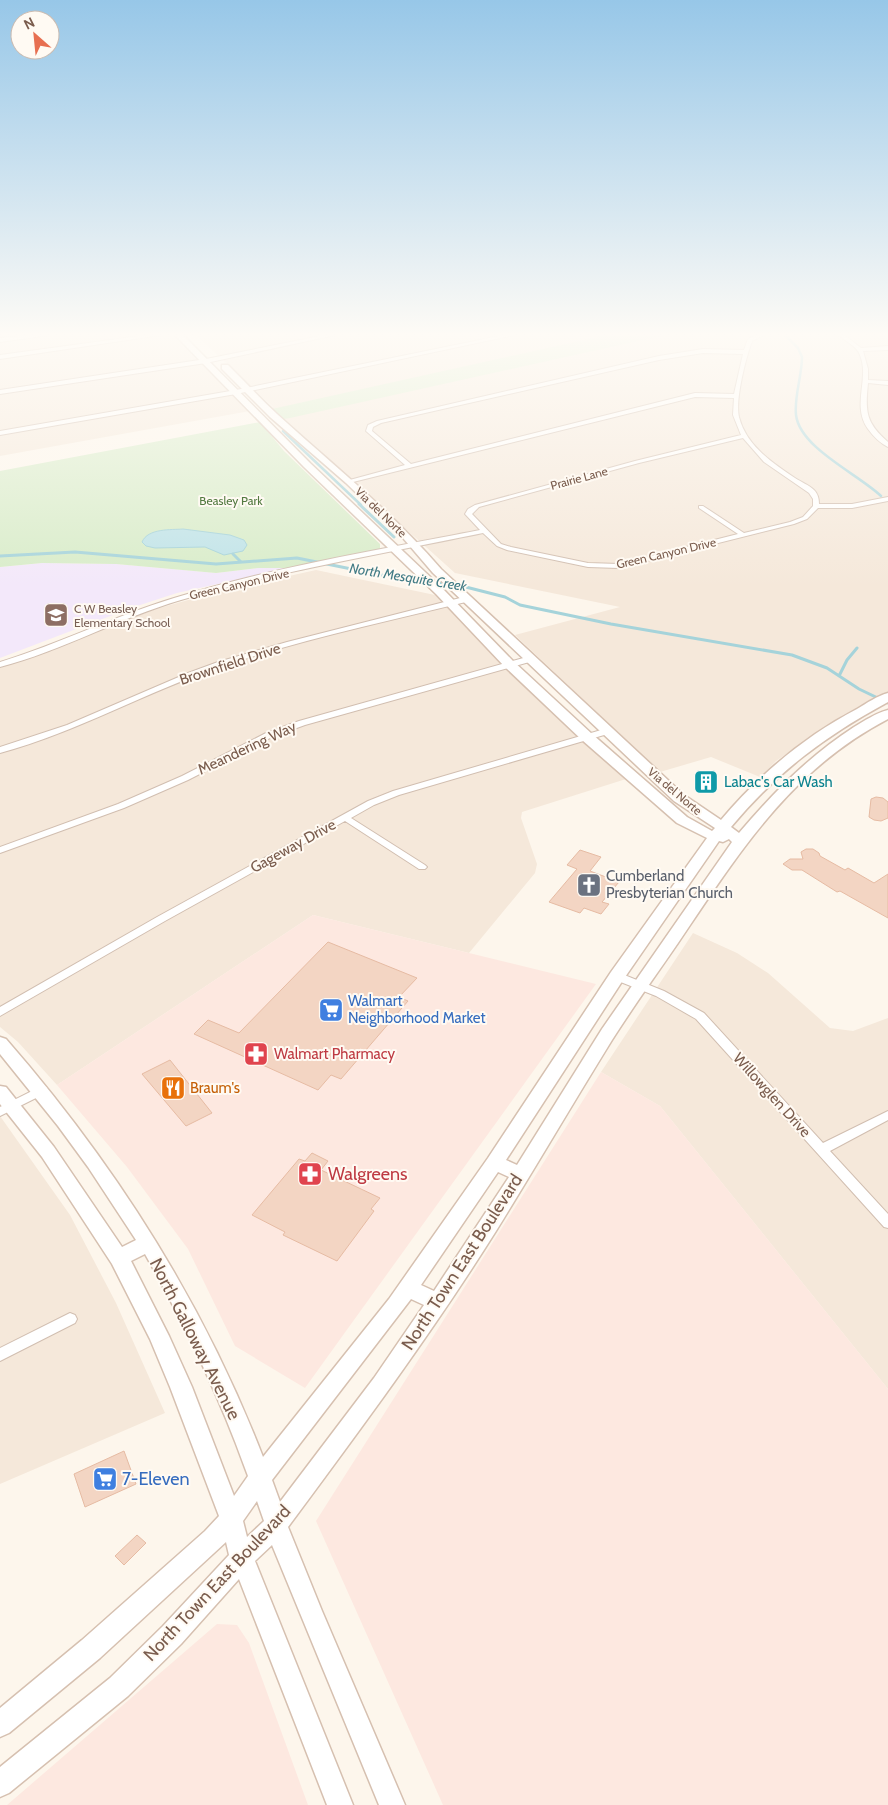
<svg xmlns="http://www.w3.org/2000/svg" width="888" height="1805" font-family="Cabin,sans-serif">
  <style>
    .residential { fill: #f5e8da }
    .commercial { fill: #fde8e0 }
    .education { fill: #f3e8fa }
    .green { fill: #d8ecc9 }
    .water { fill: #bfe3e8; stroke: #a5d3da }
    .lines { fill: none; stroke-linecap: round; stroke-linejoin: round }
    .stream-far1 { stroke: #a5d3da; stroke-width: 2.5 }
    .stream { stroke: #a5d3da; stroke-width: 3 }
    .building { fill: #f3d5c3; stroke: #e6bba3 }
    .street-casing { stroke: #d1beb0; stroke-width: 2 }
    .secondary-casing { stroke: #d6c0b0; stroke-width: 3 }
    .street { fill: #fff; fill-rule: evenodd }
    .secondary { fill: #fff; fill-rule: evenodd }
    .labels { text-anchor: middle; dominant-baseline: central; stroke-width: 4; stroke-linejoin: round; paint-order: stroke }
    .far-street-label { font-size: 12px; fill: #7a5c4d; stroke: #fffaf3 }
    .far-park-label { font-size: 12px; fill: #537a41; stroke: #fffaf3 }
    .far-education-label { font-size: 12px; fill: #785e54; stroke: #fffaf3; text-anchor: start }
    .far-water-label { font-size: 14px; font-style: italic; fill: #437c86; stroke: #fffaf3 }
    .street-label { font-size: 15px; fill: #7a5c4d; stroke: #fffaf3 }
    .culture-label { font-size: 15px; fill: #0d838f; stroke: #fffaf3; text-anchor: start }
    .worship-label { font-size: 15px; fill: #5b616d; stroke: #fffaf3; text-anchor: start }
    .shop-label { font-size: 15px; fill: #366cbe; stroke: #fffaf3; text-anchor: start }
    .health-label { font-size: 15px; fill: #be3a42; stroke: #fffaf3; text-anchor: start }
    .food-label { font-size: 15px; fill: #c56008; stroke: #fffaf3; text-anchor: start }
    .near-health-label { font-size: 18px; fill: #be3a42; stroke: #fffaf3; text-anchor: start }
    .near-street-label { font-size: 18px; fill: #7a5c4d; stroke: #fffaf3 }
    .near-shop-label { font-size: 18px; fill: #366cbe; stroke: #fffaf3; text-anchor: start }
  </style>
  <rect width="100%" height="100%" fill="#fdf6ec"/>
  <path class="residential" d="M0 334H171L250 411 0 456Z
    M195 334H888V693L843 715 820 731 776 761 760 777 711 757 660 772 515 635 620 607 455 573 272 409 273 407Z
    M316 570 435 595 626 779 522 812 521 818 537 864 535 873 469 953 313 915 57 1085 18 1042 0 1027V668L156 609 217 592Z
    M693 933 737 953 768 973 830 1028 853 1031 888 1018V1389L660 1106 601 1072Z
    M0 1116 70 1215 116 1303 165 1413 0 1484Z"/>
  <path class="commercial" d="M313 915 596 984 305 1388 235 1346 188 1249 127 1167 57 1085Z
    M601 1072 660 1106 888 1389V1805H443L316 1521Z
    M217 1624 237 1625 249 1643 308 1805H7Z"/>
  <path class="education" d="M42 563 116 564 216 573 258 568H290L177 593 134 607 0 658V567Z"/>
  <path class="green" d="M611 334H670L290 418 284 419 272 409Z
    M260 422 284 451 380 544V549L290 568H258L216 573 116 564 42 563 0 567V471Z"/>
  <path class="water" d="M183 529 230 535 244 540 247 545 243 551 224 555 205 547 155 548 146 546 142 542C148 528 171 530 183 529Z"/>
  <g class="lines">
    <path class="stream-far1" d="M784 334 798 348 802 357C802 376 794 396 796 415 800 448 858 474 881 496
      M283 431 361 505"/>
    <path class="stream" d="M359 504 394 537
      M233 554 241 562
      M0 556 75 552 216 564 297 558 406 580 447 583
      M454 584 505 597 520 605 611 624 792 655 827 668 859 689 888 703
      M839 676 847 660 857 648"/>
  </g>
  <path class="building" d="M876 797 883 798 888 802V818L881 821 874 820 869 817 871 799Z
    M806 849H813L819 853 820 856 845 870 848 868 874 883 888 874V918L840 891 837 892 802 870H792L783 864 790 859H803L801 852Z
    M580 850 601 857 590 871 619 882 602 902 609 904 601 914 584 908 580 913 549 902 577 869 567 865Z
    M328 942 417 978 399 997 408 1001 341 1079 331 1075 318 1090 194 1034 208 1020 239 1033Z
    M170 1060 212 1113 186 1126 142 1074Z
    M312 1153 328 1161 321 1170 380 1198 371 1209 374 1211 337 1261 283 1235 285 1232 252 1215 299 1159 305 1161Z
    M124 1451 136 1484 85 1507 74 1474Z
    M137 1535 146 1543 124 1565 115 1556Z"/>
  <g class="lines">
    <defs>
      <path id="street" d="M41 334H57L0 342V338Z
        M154 334H168L0 359V355Z
        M330 334H340L206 363 0 394V390L206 359Z
        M509 334H519L236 394 0 435V431L236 390Z
        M759 334H766L752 341C746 358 735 399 739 417 746 445 771 462 795 478 801 482 809 485 814 490 818 494 819 499 819 504H852L888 497V501L852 508H818L807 519 794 524 619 568 588 567 507 550 497 546 483 533C382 554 280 571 181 600 119 618 62 651 0 667V662C59 644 114 616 174 598 273 567 378 550 480 530L465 514 468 509 475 505 635 461 741 435 733 415 734 398 695 397 349 483 346 481 405 465 366 431 368 425 377 421 659 356 703 349 744 350 748 339ZM703 353 743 354 734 394 695 393 411 464 372 431 373 427 381 423 659 360ZM743 438 764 462 809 493 813 499V506L803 517 790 522 744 533 703 506H699V508L738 534 619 564 588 563 511 547 501 544 472 514 479 507 639 463Z
        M837 334H843L861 348 888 346V350L863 351 868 369V380L888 381V385L868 383C865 412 866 423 888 442V447C880 443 873 436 868 429 851 405 870 379 860 355 857 346 844 340 837 334Z
        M464 597H470L471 599 470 601C388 621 304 639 223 666 147 691 78 732 0 753V747L67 725 188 673 218 662 287 642Z
        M527 657H533L534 659 533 661 305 725 272 737 188 780 124 808 0 853V847L118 804 182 776 266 733 299 721Z
        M608 728 612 731 611 733 399 795 374 805 351 818 425 865 427 867 425 869H419L345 821 165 921 0 1016V1007L157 917 368 801 393 791Z
        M617 972 664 991 704 1013 823 1143 888 1111V1120L830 1151 888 1214V1228L884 1227 696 1019 656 996 613 979 612 976 613 973Z
        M42 1086 46 1087 48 1090 46 1093 0 1116V1107Z
        M70 1313 75 1315 77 1319 75 1323 0 1361V1348Z"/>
      <path id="secondary" d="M174 334H182L310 463 444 590 513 661 592 734 687 817 712 831 715 828 674 801 433 573 403 538 346 483 270 417 222 369V365H228C244 381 260 398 277 414 334 466 390 510 441 569L684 795 721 820C759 775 805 736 857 709 867 703 877 696 888 693V702C825 736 777 772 731 827L739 833C773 793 809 756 854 727 864 721 876 713 888 710V719C790 770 738 854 678 943 656 975 633 1007 612 1040 573 1103 535 1168 496 1231 432 1333 360 1430 288 1527L322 1611 405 1805H379L272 1545 255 1561 353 1805H327L239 1579 181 1644 128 1696 9 1793 0 1797V1767L110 1678 163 1626 229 1555 226 1542 100 1658 9 1733 0 1737V1708L82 1640 205 1531 219 1516 170 1387 150 1339 112 1264 42 1157 0 1104V1086L6 1087 54 1147 122 1247 136 1240 88 1167 58 1126 0 1054V1037L6 1039C115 1164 203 1302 263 1457L389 1299 488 1158 611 972 707 838 677 823 582 740 505 667 436 594 304 467ZM729 839 732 842 602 1029 517 1165 506 1160 623 980 719 841 723 842ZM498 1172 509 1177 434 1291 421 1285ZM145 1254C184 1323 218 1393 245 1468L248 1476 234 1496 192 1387 169 1336 131 1261ZM411 1299 424 1305 374 1378 280 1502 272 1480ZM257 1501 264 1521 247 1537 243 1521Z"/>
    </defs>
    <use href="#street" class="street-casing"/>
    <use href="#secondary" class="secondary-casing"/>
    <use href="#street" class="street"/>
    <use href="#secondary" class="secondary"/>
  </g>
  <linearGradient id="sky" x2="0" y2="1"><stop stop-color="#97c7e8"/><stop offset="0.57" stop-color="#fefbf6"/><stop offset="1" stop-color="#fefbf6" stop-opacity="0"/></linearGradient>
  <rect width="888" height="587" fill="url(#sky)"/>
  <defs>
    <symbol id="school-square" viewBox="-11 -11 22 22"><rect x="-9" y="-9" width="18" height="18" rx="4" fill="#8d6e63" stroke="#fffaf3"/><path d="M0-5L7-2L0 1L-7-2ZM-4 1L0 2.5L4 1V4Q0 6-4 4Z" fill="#fff"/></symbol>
    <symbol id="building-square" viewBox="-11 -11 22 22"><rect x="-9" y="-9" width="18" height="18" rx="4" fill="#0f9aa8" stroke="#fffaf3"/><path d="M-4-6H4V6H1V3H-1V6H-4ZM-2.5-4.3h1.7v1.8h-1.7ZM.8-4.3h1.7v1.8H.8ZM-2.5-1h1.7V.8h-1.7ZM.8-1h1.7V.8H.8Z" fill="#fff"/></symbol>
    <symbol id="church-square" viewBox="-11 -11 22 22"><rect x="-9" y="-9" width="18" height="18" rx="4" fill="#6b7280" stroke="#fffaf3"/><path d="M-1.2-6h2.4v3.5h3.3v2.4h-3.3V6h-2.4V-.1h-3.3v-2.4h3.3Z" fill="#fff"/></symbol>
    <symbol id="supermarket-square" viewBox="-11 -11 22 22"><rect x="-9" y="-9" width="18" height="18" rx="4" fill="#3f7fe0" stroke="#fffaf3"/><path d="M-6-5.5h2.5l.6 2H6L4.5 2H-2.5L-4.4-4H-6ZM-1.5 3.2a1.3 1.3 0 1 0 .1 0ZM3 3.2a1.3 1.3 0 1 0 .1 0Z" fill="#fff"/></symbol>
    <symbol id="pharmacy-square" viewBox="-11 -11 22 22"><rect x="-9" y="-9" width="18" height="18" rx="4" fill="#e0444e" stroke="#fffaf3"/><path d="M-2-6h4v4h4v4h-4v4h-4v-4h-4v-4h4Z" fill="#fff"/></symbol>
    <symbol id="restaurant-square" viewBox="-11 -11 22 22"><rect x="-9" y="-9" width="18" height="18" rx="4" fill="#e8710a" stroke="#fffaf3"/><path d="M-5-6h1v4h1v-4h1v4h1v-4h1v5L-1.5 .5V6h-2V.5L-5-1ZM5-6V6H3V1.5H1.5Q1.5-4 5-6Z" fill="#fff"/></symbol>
  </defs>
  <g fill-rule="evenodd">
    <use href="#school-square" x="42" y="601" width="28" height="28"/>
    <use href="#building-square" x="692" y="768" width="28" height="28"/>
    <use href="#church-square" x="575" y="871" width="28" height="28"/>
    <use href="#supermarket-square" x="317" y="996" width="28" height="28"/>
    <use href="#pharmacy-square" x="242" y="1040" width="28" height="28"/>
    <use href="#restaurant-square" x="159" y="1074" width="28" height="28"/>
    <use href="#pharmacy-square" x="296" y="1160" width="28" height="28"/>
    <use href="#supermarket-square" x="91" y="1465" width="28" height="28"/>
  </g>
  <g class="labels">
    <g class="far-street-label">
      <text transform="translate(579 478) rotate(-15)">Prairie Lane</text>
      <text transform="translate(381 512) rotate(44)">Via del Norte</text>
      <text transform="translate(666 553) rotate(-13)">Green Canyon Drive</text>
      <text transform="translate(239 584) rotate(-13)">Green Canyon Drive</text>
      <text transform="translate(675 791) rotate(40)">Via del Norte</text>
    </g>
    <g class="far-park-label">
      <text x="231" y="500">Beasley Park</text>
    </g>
    <g class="far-education-label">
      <text x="74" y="608">C W Beasley<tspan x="74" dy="14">Elementary School</tspan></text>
    </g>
    <g class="far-water-label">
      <text transform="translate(408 577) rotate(9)">North Mesquite Creek</text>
    </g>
    <g class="street-label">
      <text transform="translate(230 664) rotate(-18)">Brownfield Drive</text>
      <text transform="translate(247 748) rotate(-25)">Meandering Way</text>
      <text transform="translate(293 846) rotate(-29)">Gageway Drive</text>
      <text transform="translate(772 1095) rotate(48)">Willowglen Drive</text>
    </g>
    <g class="culture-label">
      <text x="724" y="782">Labac's Car Wash</text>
    </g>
    <g class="worship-label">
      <text x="606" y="876">Cumberland<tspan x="606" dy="17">Presbyterian Church</tspan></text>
    </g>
    <g class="shop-label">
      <text x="348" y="1001">Walmart<tspan x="348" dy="17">Neighborhood Market</tspan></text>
    </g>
    <g class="health-label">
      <text x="274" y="1054">Walmart Pharmacy</text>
    </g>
    <g class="food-label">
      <text x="190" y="1088">Braum's</text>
    </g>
    <g class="near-health-label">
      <text x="328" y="1174">Walgreens</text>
    </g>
    <g class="near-street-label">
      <text transform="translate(462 1262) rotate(-57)">North Town East Boulevard</text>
      <text transform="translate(195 1339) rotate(63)">North Galloway Avenue</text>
      <text transform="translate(217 1583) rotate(-47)">North Town East Boulevard</text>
    </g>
    <g class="near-shop-label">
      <text x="122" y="1479">7-Eleven</text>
    </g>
  </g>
  <g transform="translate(35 35) rotate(333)"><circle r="24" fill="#fffaf3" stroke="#cabbb1"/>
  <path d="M0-4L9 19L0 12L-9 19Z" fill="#e76f51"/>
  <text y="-8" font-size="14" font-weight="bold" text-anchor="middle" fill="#7a5c4d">N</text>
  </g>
</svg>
